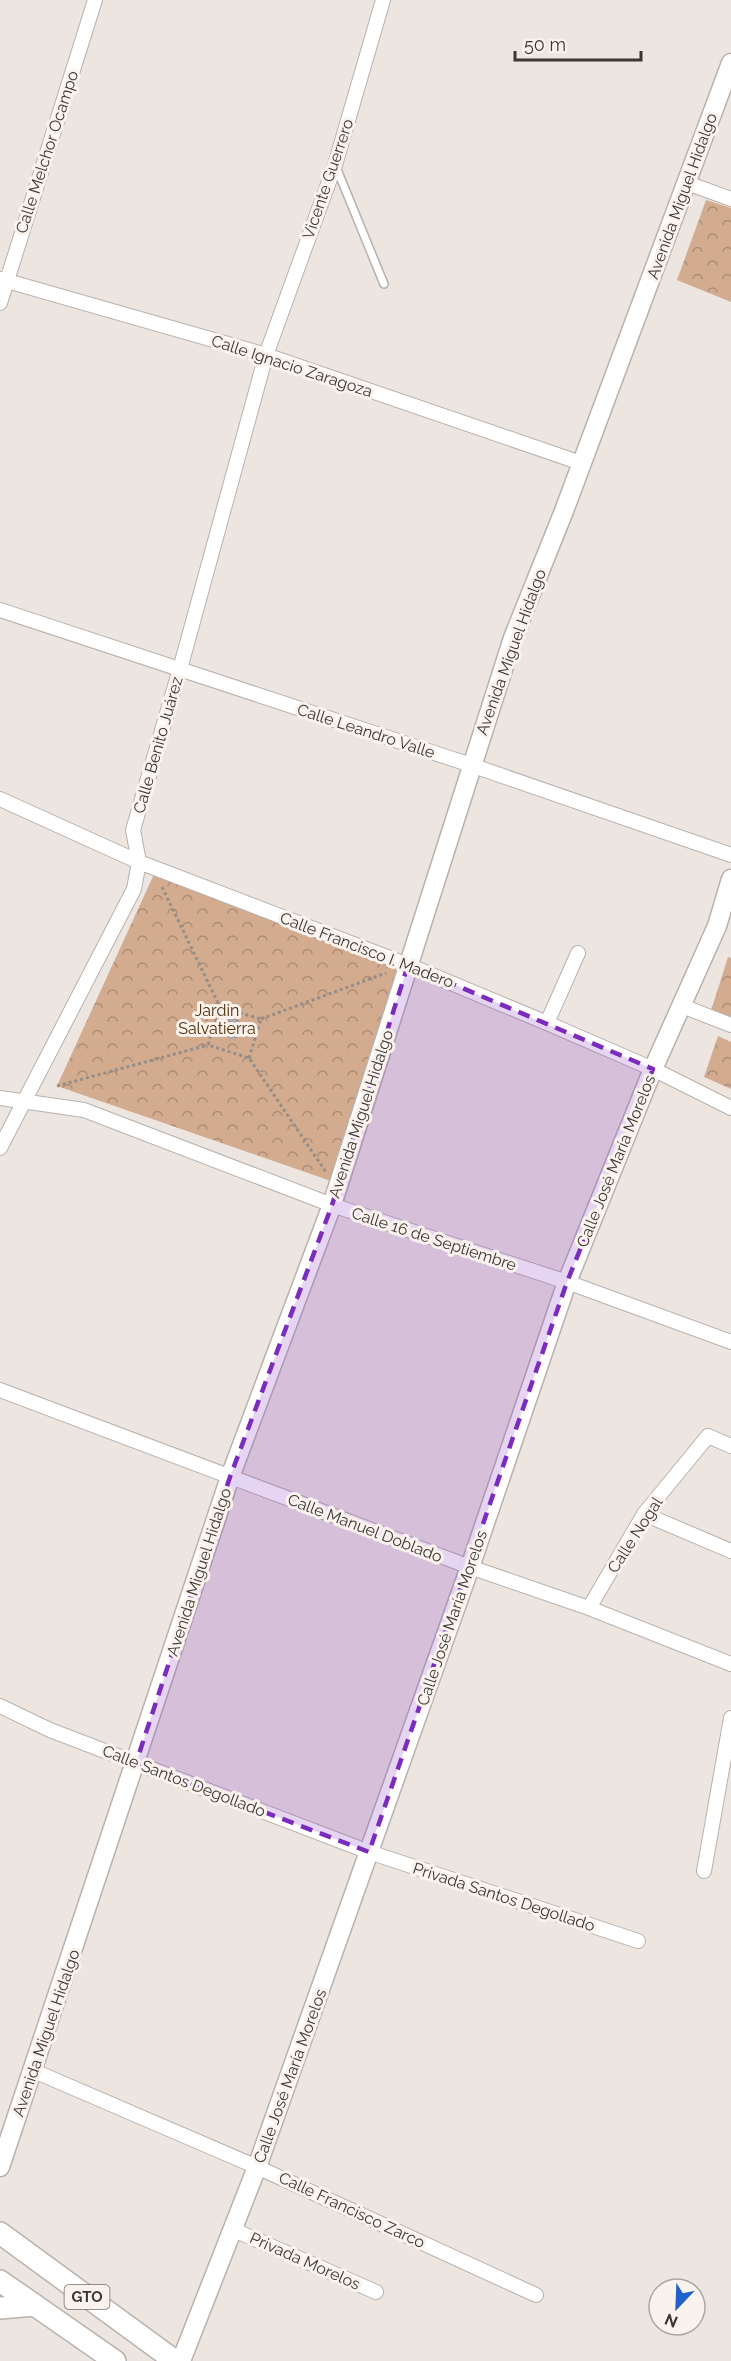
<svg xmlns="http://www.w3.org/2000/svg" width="731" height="2361" font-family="Raleway,sans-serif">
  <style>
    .park { fill: url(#park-crowns) }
    .building { fill: url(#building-back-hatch) }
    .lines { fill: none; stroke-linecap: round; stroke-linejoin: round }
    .lane-casing { stroke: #b9b1ac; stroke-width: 10 }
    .street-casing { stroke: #b9b1ac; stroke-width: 16 }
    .secondary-casing { stroke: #b9b1ac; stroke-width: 21 }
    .primary-casing { stroke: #b9b1ac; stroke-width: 24 }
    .path { stroke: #938e8a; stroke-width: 3; stroke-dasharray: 3 3; stroke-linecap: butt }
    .lane { stroke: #fff; stroke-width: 7 }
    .street { stroke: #fff; stroke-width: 14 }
    .secondary { stroke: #fff; stroke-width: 18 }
    .primary { stroke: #fff; stroke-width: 21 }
    .marked { fill: #7b2cbf; fill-opacity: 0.2; stroke: #7b2cbf; stroke-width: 4.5; stroke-dasharray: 12 8; stroke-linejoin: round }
    .labels { text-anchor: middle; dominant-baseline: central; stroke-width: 6; stroke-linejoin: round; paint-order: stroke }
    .shield { fill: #faf2ed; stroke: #746f6c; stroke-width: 1.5 }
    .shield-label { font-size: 15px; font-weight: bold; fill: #3a3735 }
    .street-label { font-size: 16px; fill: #3a3735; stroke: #faf2ed }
    .park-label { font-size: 16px; fill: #522c09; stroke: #faf2ed }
  </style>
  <defs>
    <pattern id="park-crowns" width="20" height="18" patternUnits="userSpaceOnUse" patternTransform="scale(1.5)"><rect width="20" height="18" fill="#d3ab8e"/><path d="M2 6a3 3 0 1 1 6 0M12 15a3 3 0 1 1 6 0" fill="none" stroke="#ac8c75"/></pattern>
    <pattern id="building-back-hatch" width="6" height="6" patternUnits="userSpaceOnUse" patternTransform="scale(1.5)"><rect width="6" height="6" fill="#a4a8af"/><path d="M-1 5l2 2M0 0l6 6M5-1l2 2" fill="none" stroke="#878a8f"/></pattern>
  </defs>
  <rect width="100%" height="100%" fill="#ede5e0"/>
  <path class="park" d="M706 200 731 208V302L677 280Z
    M155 872 401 967 331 1181 57 1086Z
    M728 957 731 958V1024L709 1017Z
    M718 1036 731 1042V1089L704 1077Z"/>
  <path class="building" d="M223 1029a10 10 0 1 1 20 0a10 10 0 1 1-20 0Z"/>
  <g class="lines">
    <defs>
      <path id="lane" d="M336 167 384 284"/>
      <path id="street" d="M687 183 731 199
        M0 279 266 355 581 463
        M0 303 95 0
        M0 610 471 765 731 855
        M0 799 139 862 408 965 547 1023 653 1069 731 1108
        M682 1006 731 1025
        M547 1023 578 953
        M0 1098 84 1110 332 1205 567 1282 731 1342
        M0 1148 134 889 139 862 133 830 180 669 266 355 335 165 383 0
        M0 1390 470 1567 589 1608 731 1664
        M644 1514 731 1551
        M589 1608 644 1514 708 1436 731 1446
        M0 1706 50 1730 369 1852 638 1941
        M704 1871 731 1718
        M34 2071 257 2167 536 2295
        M234 2230 376 2292"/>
      <path id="secondary" d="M0 2167 230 1477 332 1205 513 638 564 511 731 63
        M181 2361 257 2167 470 1567 567 1282 653 1069 717 926 731 879"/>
      <path id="primary" d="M0 2233 175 2361
        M0 2281 115 2361
        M0 2308 35 2305"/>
    </defs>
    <use href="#lane" class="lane-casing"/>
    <use href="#street" class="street-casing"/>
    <use href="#secondary" class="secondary-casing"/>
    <use href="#primary" class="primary-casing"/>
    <path class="path" d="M162 887 220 1007
      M261 1019 386 973
      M249 1058 261 1019 220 1007 208 1045 249 1058 326 1172
      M57 1086 208 1045"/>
    <use href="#lane" class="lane"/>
    <use href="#street" class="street"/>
    <use href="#secondary" class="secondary"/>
    <use href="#primary" class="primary"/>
  </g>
  <path class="marked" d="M408 965 653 1069 567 1282 369 1852 136 1763 230 1477 332 1205Z"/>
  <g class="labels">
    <rect class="shield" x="64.5" y="2285" width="45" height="24" rx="4.5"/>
    <g class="shield-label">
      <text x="87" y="2297">GTO</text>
    </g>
    <g class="street-label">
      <text transform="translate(47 152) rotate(-72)">Calle Melchor Ocampo</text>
      <text transform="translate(328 179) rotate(-71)">Vicente Guerrero</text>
      <text transform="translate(682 196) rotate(-70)">Avenida Miguel Hidalgo</text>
      <text transform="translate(292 366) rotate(18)">Calle Ignacio Zaragoza</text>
      <text transform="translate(511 652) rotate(-70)">Avenida Miguel Hidalgo</text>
      <text transform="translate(366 731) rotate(18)">Calle Leandro Valle</text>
      <text transform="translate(158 745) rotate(-74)">Calle Benito Juárez</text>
      <text transform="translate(367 950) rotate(21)">Calle Francisco I. Madero</text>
      <text transform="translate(361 1114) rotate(-72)">Avenida Miguel Hidalgo</text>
      <text transform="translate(616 1161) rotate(-68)">Calle José María Morelos</text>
      <text transform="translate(434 1239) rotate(18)">Calle 16 de Septiembre</text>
      <text transform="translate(365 1528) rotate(21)">Calle Manuel Doblado</text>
      <text transform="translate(635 1535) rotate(-57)">Calle Nogal</text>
      <text transform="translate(199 1572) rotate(-72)">Avenida Miguel Hidalgo</text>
      <text transform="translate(452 1618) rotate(-71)">Calle José María Morelos</text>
      <text transform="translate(184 1781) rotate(21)">Calle Santos Degollado</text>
      <text transform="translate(504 1897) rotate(18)">Privada Santos Degollado</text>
      <text transform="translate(46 2033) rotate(-71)">Avenida Miguel Hidalgo</text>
      <text transform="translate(290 2076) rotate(-70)">Calle José María Morelos</text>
      <text transform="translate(352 2210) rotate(25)">Calle Francisco Zarco</text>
      <text transform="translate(305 2261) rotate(24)">Privada Morelos</text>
    </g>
    <g class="park-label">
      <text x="217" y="1010">Jardin<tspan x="217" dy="18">Salvatierra</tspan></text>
    </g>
  </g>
  <g transform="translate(677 2307) rotate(203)"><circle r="28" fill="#faf2ed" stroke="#ada7a3" stroke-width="1.5"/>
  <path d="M0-4.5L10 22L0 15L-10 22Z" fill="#1f60cc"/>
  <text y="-9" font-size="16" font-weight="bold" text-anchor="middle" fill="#3a3735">N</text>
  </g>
  <path d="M515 51v9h126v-9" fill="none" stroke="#3a3735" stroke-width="3"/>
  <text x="524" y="51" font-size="18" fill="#3a3735" stroke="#faf2ed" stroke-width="4.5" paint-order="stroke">50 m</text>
</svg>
